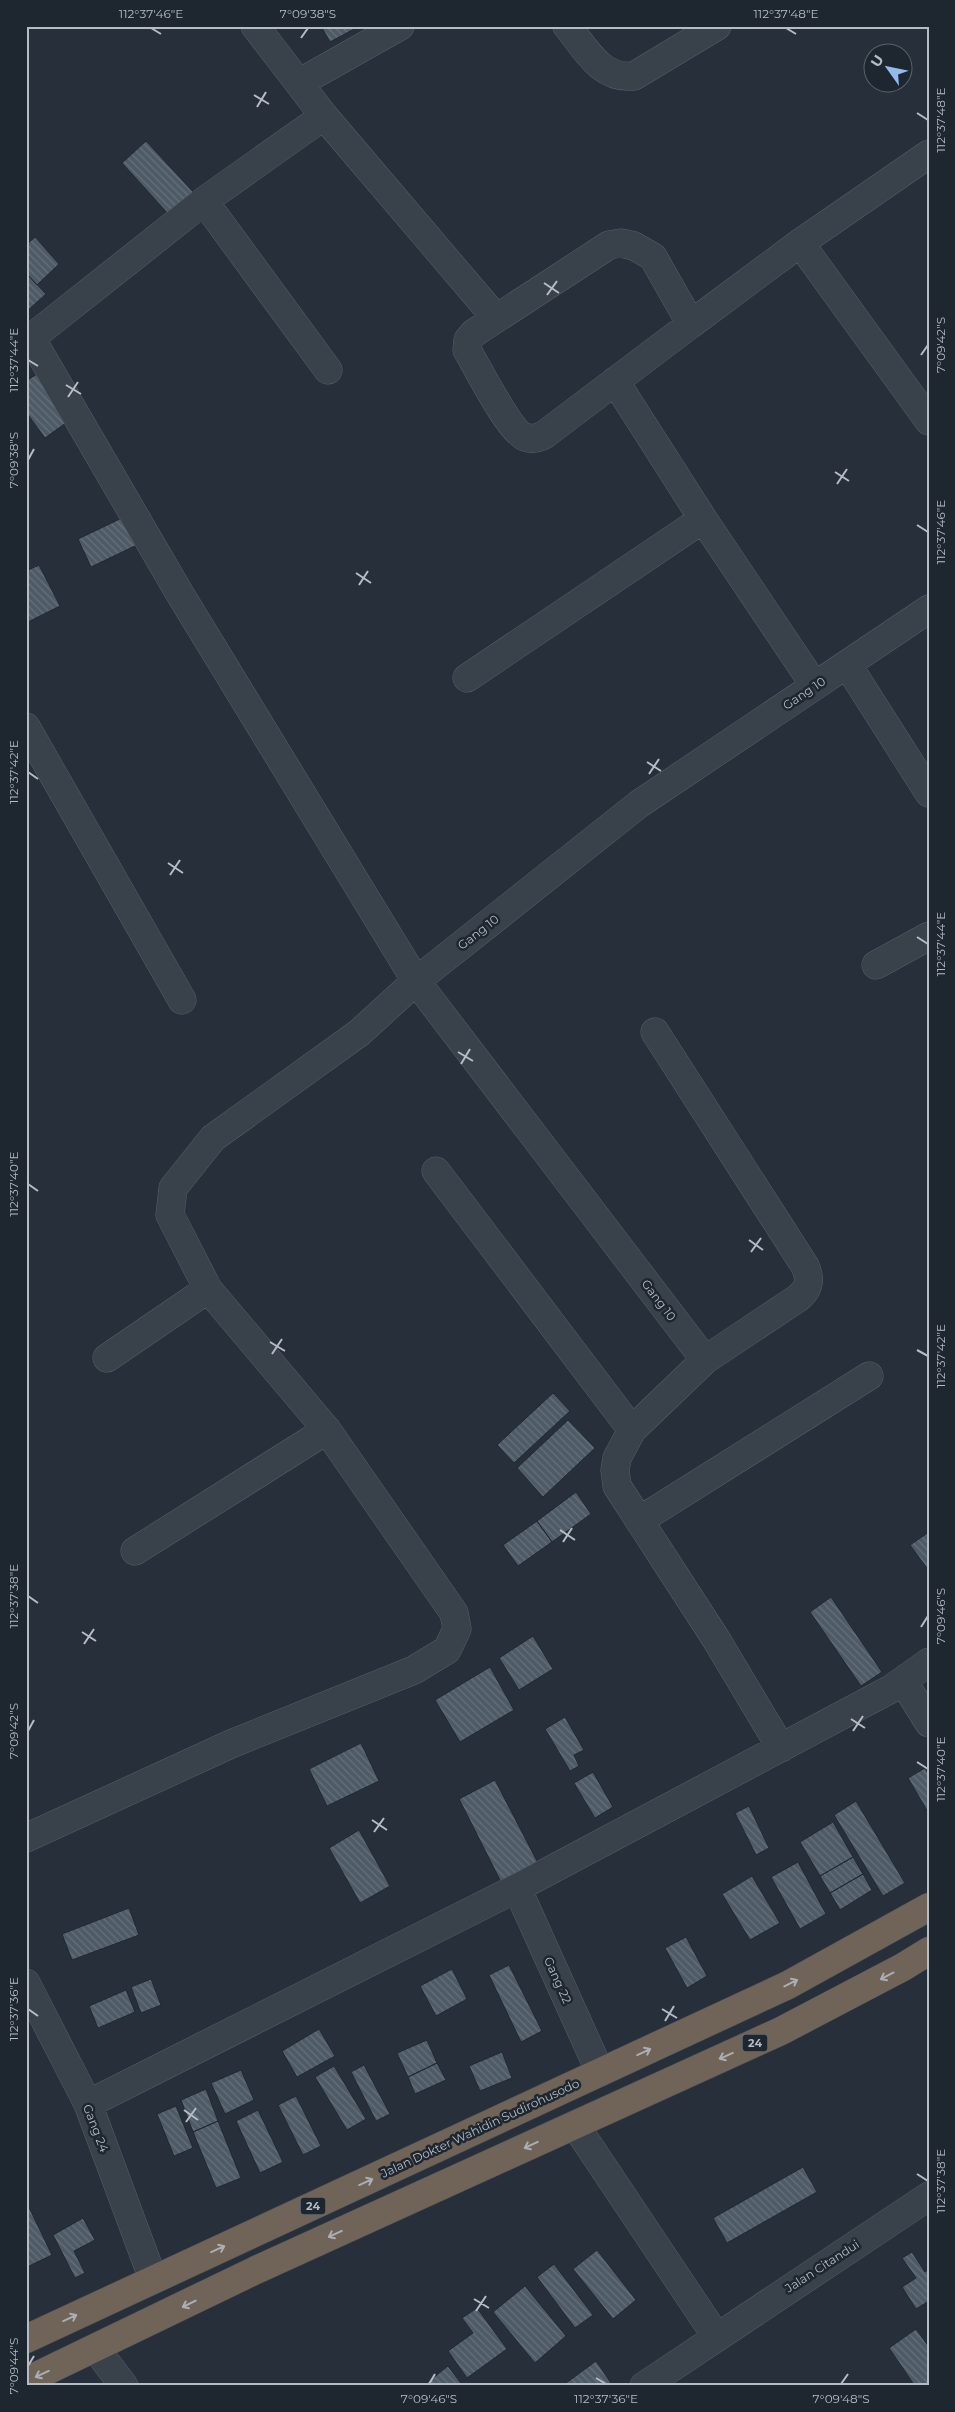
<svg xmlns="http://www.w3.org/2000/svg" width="955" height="2412" font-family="Montserrat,sans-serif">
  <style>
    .building { fill: url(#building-back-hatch); stroke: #202831 }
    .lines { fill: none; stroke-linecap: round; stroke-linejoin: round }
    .street-casing { stroke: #575f68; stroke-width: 29 }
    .highway-casing { stroke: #444c55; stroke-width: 29 }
    .street { stroke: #39414a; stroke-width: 28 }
    .highway { stroke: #6f6457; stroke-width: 28 }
    .oneway { stroke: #aaafb5 }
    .ticks { fill: none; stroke: #b5bcc6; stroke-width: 2 }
    .labels { text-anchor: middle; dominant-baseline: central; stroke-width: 5; stroke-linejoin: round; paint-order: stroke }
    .shield { fill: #1e262f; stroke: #888f99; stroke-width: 1 }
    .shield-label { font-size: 11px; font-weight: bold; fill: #b5bcc6 }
    .street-label { font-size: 12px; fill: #b5bcc6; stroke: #1e262f }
    .neatline { fill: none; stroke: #b5bcc6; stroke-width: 2 }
    .ticks-label { font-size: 12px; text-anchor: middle; fill: #b5bcc6 }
  </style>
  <defs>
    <pattern id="building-back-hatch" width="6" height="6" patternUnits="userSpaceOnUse" patternTransform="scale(1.25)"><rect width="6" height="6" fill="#4e5a65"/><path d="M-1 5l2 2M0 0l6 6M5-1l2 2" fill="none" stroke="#65707a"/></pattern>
  </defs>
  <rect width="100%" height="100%" fill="#262f3a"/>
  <path class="building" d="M321 26H357L358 27 330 42Z
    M146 141 195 194 171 217 122 163Z
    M35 237 59 264 37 285 26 273V245Z
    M26 273 46 294 26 312Z
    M37 374 70 420 45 438 26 412V381Z
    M126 516 139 544 91 567 78 539Z
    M39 565 60 606 26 623V571Z
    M553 1393 570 1411 514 1463 497 1445Z
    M568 1420 595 1448 543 1497 517 1468Z
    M576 1492 591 1514 552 1542 537 1521Z
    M537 1521 552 1542 518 1566 503 1545Z
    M929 1532V1571L910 1545Z
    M831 1597 882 1672 861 1686 810 1612Z
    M533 1636 553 1669 519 1690 499 1658Z
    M490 1667 514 1710 460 1742 435 1700Z
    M565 1717 584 1750 574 1755 579 1766 570 1771 545 1729Z
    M361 1743 379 1781 327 1806 309 1769Z
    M925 1768 929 1775V1814L908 1778Z
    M593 1772 613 1807 595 1818 574 1783Z
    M495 1780 538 1863 501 1882 459 1799Z
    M856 1801 905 1883 883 1896 834 1815Z
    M749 1806 769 1848 756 1855 735 1813Z
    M833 1822 853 1857 820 1876 800 1842Z
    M359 1830 390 1886 360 1903 329 1848Z
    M853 1857 863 1874 830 1893 820 1876Z
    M798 1862 826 1914 800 1929 771 1877Z
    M863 1874 872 1890 840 1910 830 1893Z
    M752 1876 780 1923 750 1940 722 1894Z
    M129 1908 139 1935 72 1960 62 1934Z
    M686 1937 707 1976 687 1988 665 1948Z
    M509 1965 542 2031 521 2042 489 1975Z
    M452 1969 467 1999 436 2016 420 1986Z
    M151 1979 161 2005 141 2013 131 1987Z
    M126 1990 135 2012 98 2028 89 2006Z
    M319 2029 335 2056 297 2077 282 2051Z
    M427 2040 437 2063 408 2077 397 2053Z
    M502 2052 512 2078 480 2091 469 2066Z
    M437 2063 446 2080 415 2094 408 2077Z
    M364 2065 390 2114 376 2121 351 2072Z
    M334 2066 366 2119 347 2130 315 2077Z
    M241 2070 254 2100 225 2114 211 2083Z
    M206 2089 218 2121 193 2132 181 2100Z
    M296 2096 321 2146 303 2155 278 2105Z
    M176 2106 193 2148 174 2156 157 2114Z
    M258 2110 283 2162 260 2173 236 2121Z
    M218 2121 241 2178 216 2188 193 2132Z
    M803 2167 817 2192 727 2243 713 2218Z
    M26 2201 52 2255 27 2267 26 2266Z
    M83 2218 95 2240 74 2251 85 2273 75 2278 53 2235Z
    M597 2250 636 2300 613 2319 573 2269Z
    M912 2252 925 2272 929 2269V2301L916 2309 902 2287 916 2278 902 2258Z
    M554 2264 593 2315 575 2328 537 2277Z
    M525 2286 566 2336 535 2363 493 2312Z
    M477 2308 507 2349 467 2378 448 2351 473 2333 462 2318Z
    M916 2329 929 2347V2386H915L889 2348Z
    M596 2361 613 2386H562Z
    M448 2366 463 2386H423Z"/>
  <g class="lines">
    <defs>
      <path id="street" d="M255 26 324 116 496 318
        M567 26C586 49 601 80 634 76L717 26
        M299 83 400 26
        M204 201 328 370
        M800 243 929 421
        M691 324 544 435C538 438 532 440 525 437 510 432 477 367 467 350L468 340 474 333 609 245 621 243 634 246 653 257 691 324 800 243 929 154
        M31 338 180 594 416 981 705 1360
        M26 342 204 201 324 116
        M615 381 703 519 815 686
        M847 664 929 793
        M467 678 703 519
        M26 727 182 1000
        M876 965 929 936
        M655 1032 805 1266C811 1279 810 1288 798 1298L705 1360 632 1430 617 1458 615 1470 617 1486 716 1639 781 1748
        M436 1171 632 1430
        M107 1358 208 1289
        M640 1520 869 1376
        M135 1551 327 1430
        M903 1681 929 1723
        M26 1838 231 1744 414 1670 447 1650 457 1629 454 1613 327 1430 208 1289 170 1215 173 1188 213 1138 359 1033 416 981 639 804 929 609
        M517 1888 600 2072
        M26 1983 88 2104 153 2279
        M88 2104 517 1888 891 1689 929 1662
        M575 2125 716 2336
        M96 2349 124 2386
        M644 2386 929 2196"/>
      <path id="highway" d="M26 2339 788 1985 929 1907
        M26 2381 256 2270 781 2031 903 1967 929 1951"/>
    </defs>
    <use href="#street" class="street-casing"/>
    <use href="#highway" class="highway-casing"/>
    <use href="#street" class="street"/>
    <use href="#highway" class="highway"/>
  </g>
  <defs><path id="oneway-shaft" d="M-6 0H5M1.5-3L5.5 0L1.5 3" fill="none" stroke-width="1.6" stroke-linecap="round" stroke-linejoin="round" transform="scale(1.25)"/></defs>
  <g class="oneway">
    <use href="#oneway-shaft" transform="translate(887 1976) rotate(152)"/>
    <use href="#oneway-shaft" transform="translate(791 1983) rotate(-27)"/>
    <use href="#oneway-shaft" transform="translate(644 2052) rotate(-25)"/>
    <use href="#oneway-shaft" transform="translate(726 2056) rotate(156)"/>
    <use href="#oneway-shaft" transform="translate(531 2145) rotate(155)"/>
    <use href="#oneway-shaft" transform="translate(366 2182) rotate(-24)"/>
    <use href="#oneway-shaft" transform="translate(335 2234) rotate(155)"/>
    <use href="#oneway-shaft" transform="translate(218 2249) rotate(-24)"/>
    <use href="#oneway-shaft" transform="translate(189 2304) rotate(154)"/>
    <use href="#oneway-shaft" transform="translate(70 2318) rotate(-25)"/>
    <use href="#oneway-shaft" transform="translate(42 2374) rotate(155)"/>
  </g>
  <path class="ticks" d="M151 28 161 34M786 28 796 34M301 38 308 28M254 95 269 104M257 107 266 92M917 113 928 120M544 283 559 293M547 295 557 281M921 355 928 345M28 360 38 366M66 385 81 394M68 397 78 382M28 460 34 449M835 472 849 481M837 484 847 469M917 525 928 532M356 573 371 583M359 585 368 571M647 762 661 771M28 772 38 779M649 774 659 759M168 863 183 873M170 875 180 860M917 937 928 944M458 1052 473 1061M461 1064 470 1049M28 1184 38 1191M749 1240 763 1250M751 1252 761 1238M270 1342 285 1351M917 1350 928 1356M272 1354 282 1339M560 1530 575 1540M563 1542 572 1528M28 1596 38 1603M921 1627 928 1616M82 1632 96 1641M84 1644 94 1629M851 1719 865 1728M28 1731 34 1720M853 1731 863 1716M917 1762 928 1769M372 1820 387 1830M374 1832 384 1818M28 2009 38 2016M662 2009 677 2018M665 2021 674 2006M184 2110 198 2120M186 2122 196 2108M917 2174 928 2181M474 2299 489 2308M476 2311 486 2296M28 2366 34 2356M596 2378 606 2384M429 2384 435 2374M841 2384 848 2374"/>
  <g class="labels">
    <g class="shield">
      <rect x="742.5" y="2034.5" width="25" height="17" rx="4"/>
      <rect x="300.5" y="2197.5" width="25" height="17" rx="4"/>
    </g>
    <g class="shield-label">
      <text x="755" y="2043">24</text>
      <text x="313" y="2206">24</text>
    </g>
    <g class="street-label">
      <text transform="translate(804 693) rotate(-34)">Gang 10</text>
      <text transform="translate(478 932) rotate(-38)">Gang 10</text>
      <text transform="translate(659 1300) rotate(53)">Gang 10</text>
      <text transform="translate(558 1980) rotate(66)">Gang 22</text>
      <text transform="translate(96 2128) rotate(69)">Gang 24</text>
      <text transform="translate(480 2128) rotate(-25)">Jalan Dokter Wahidin Sudirohusodo</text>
      <text transform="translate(822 2266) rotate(-33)">Jalan Citandui</text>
    </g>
  </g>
  <rect width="955" height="2412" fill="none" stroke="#1e262f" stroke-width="55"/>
  <g transform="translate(888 68) rotate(303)"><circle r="24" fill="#1e262f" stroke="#5a626b"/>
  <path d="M0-4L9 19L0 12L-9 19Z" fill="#93bbec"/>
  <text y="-8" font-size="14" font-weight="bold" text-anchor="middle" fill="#b5bcc6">U</text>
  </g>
  <rect x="28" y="28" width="900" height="2356" class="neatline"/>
  <g class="ticks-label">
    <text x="151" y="18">112°37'46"E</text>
    <text x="308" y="18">7°09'38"S</text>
    <text x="786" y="18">112°37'48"E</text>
    <text transform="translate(941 120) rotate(-90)" y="4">112°37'48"E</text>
    <text transform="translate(941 345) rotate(-90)" y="4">7°09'42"S</text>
    <text transform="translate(14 360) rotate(-90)" y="4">112°37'44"E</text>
    <text transform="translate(14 460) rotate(-90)" y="4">7°09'38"S</text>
    <text transform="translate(941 532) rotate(-90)" y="4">112°37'46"E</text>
    <text transform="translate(14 772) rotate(-90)" y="4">112°37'42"E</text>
    <text transform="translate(941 944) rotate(-90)" y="4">112°37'44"E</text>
    <text transform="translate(14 1184) rotate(-90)" y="4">112°37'40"E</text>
    <text transform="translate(941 1356) rotate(-90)" y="4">112°37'42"E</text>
    <text transform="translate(14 1596) rotate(-90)" y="4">112°37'38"E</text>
    <text transform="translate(941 1616) rotate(-90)" y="4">7°09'46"S</text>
    <text transform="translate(14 1731) rotate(-90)" y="4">7°09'42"S</text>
    <text transform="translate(941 1769) rotate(-90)" y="4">112°37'40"E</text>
    <text transform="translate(14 2009) rotate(-90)" y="4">112°37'36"E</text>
    <text transform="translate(941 2181) rotate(-90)" y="4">112°37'38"E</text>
    <text transform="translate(14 2366) rotate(-90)" y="4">7°09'44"S</text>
    <text x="429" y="2403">7°09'46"S</text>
    <text x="606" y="2403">112°37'36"E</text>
    <text x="841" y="2403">7°09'48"S</text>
  </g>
</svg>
